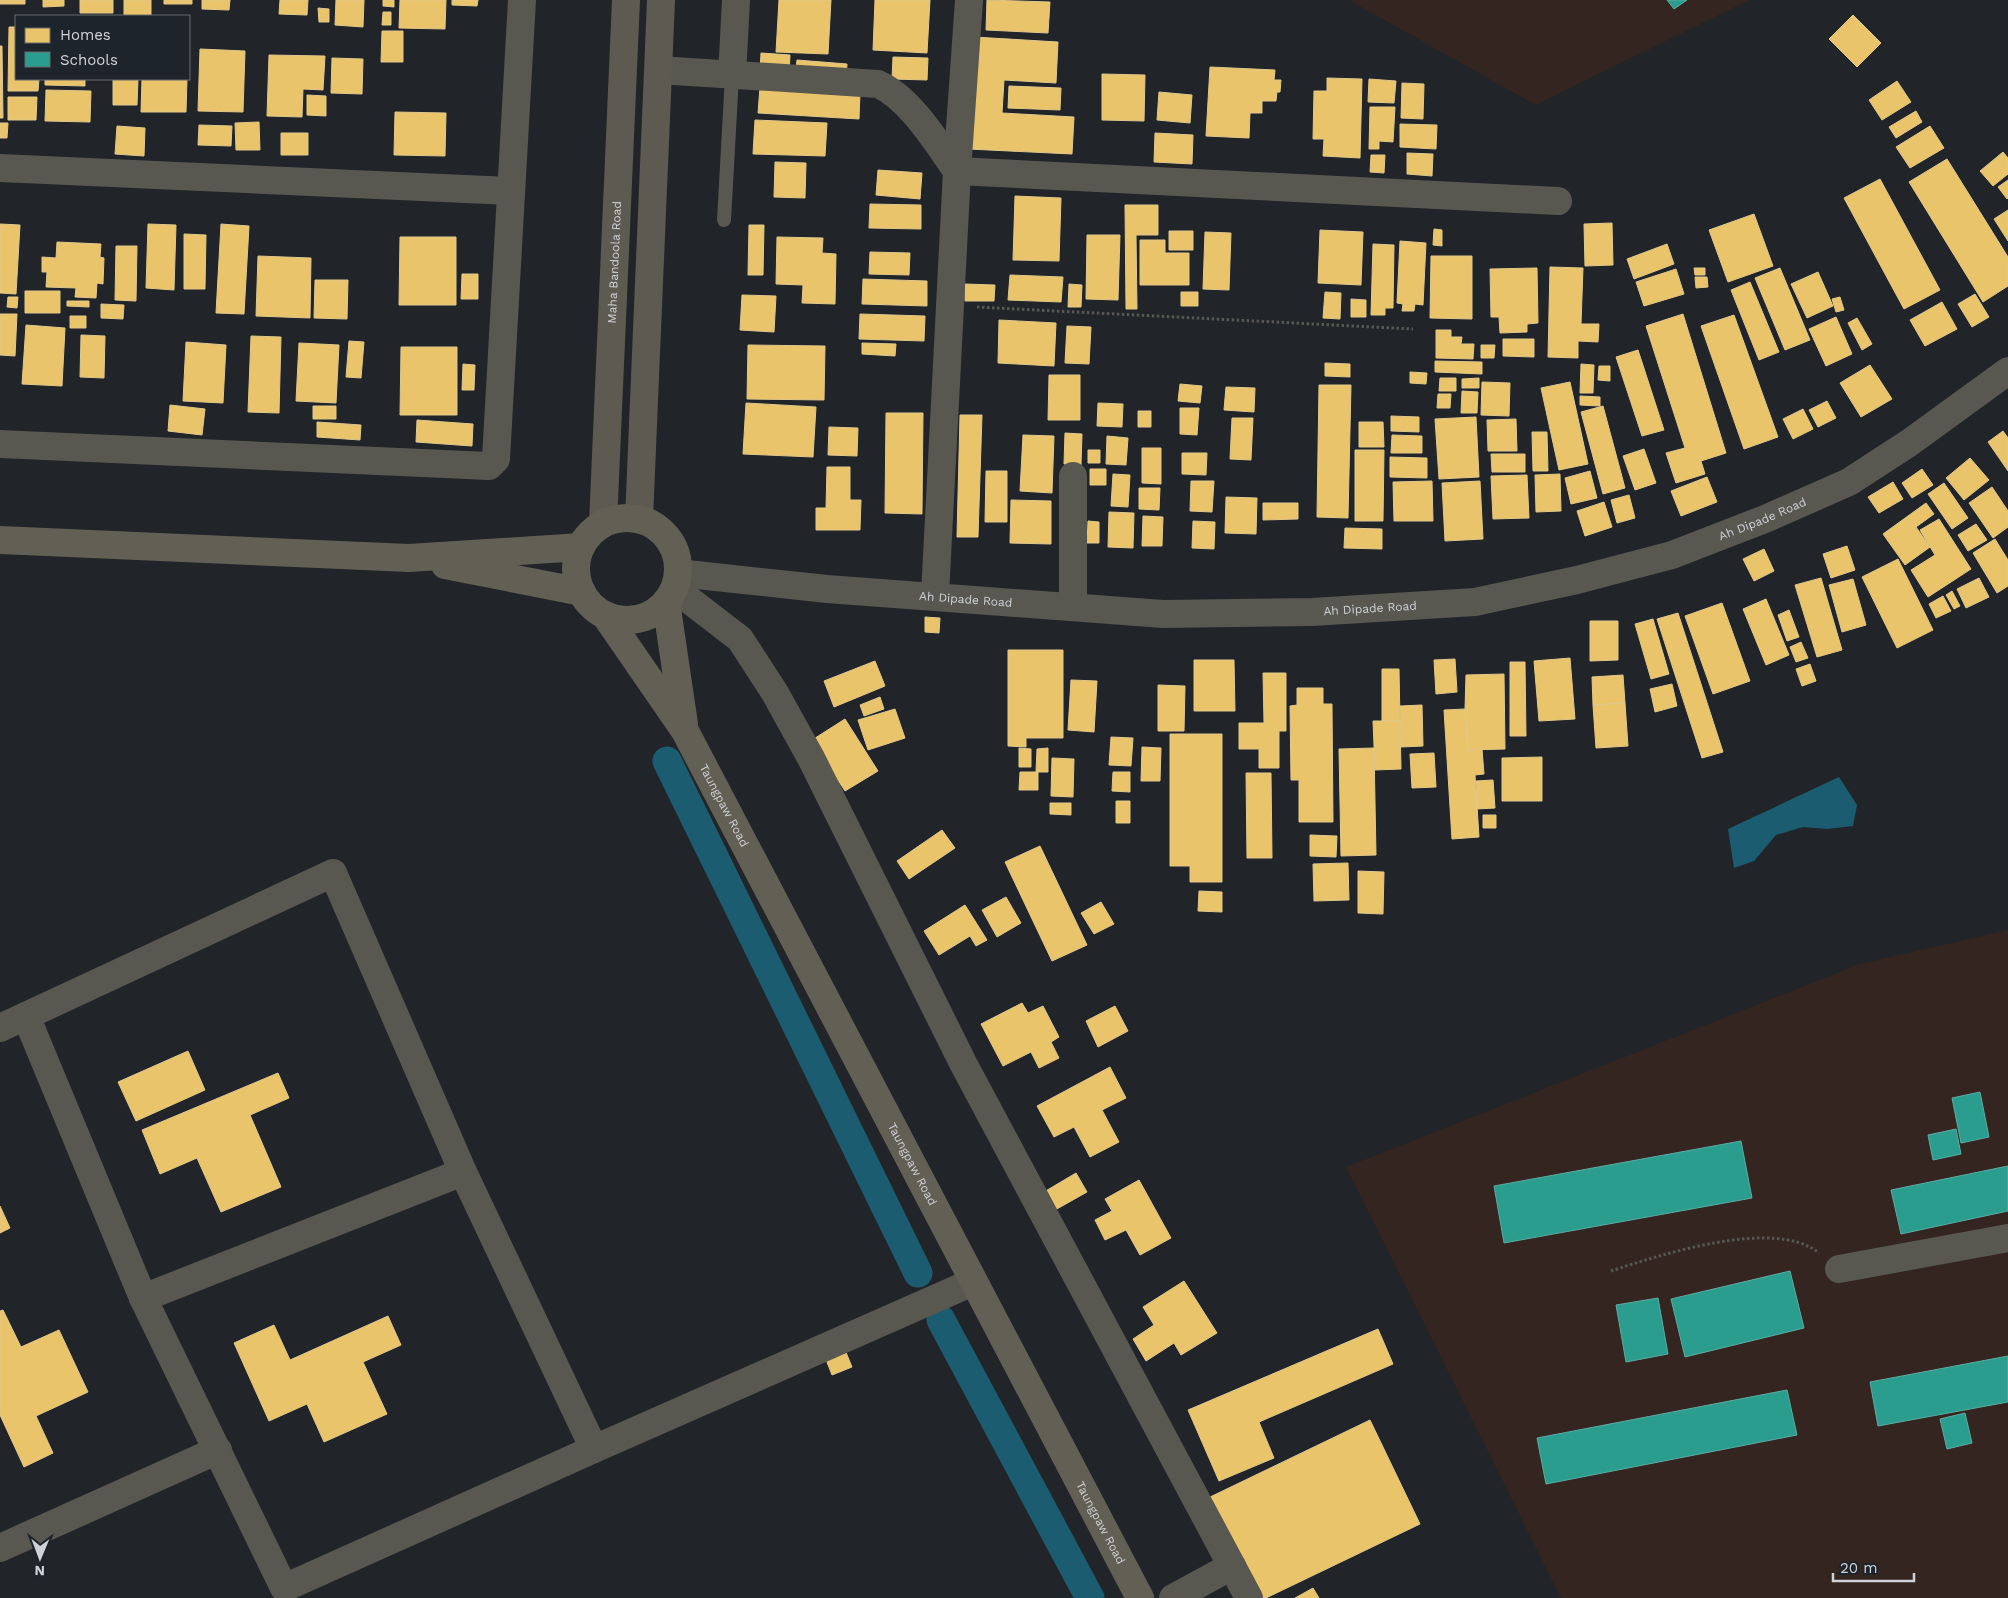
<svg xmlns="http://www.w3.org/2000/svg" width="2008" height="1598" font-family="'Work Sans',sans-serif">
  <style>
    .education { fill: #352520 }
    .water { fill: #1c5c70 }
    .homes { fill: #e9c46a; stroke: #e1c88b }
    .schools { fill: #2a9d8f; stroke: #5cada5 }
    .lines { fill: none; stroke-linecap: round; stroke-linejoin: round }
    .canal { stroke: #1c5c70; stroke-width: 29 }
    .path { stroke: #575754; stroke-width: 3; stroke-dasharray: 2.5 2.5; stroke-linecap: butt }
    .lane { stroke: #585750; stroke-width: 14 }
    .street { stroke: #585750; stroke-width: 28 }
    .secondary { stroke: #5d5a51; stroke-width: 28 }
    .highway { stroke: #625f54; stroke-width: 28 }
    .labels { text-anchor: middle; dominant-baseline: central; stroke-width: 5; stroke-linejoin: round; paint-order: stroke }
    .street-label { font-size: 12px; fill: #cfd3d8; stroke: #1e242b }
  </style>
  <rect width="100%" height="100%" fill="#212428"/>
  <path class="education" d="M1349 0H1749L1536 105Z
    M2008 930V1598H1561L1346 1167 1860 964Z"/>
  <path class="water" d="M1839 777 1857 805 1853 826 1827 829 1803 827 1776 835 1754 861 1734 868 1728 829Z"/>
  <path class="homes" d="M0 0H25V4H0Z
    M43 0H64V6L43 7Z
    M80 0H113V13H80Z
    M124 0H151V16H124Z
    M164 0H192V4H164Z
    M202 0H230L229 10 202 9Z
    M280 0H308L307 15 279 14Z
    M336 0H364L363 27 335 25Z
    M383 0H394V7L383 6Z
    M400 0H446L445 29 399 28Z
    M452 0H478L477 6 452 5Z
    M779 0H831L828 54 776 52Z
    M875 0H930L927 53 873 50Z
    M987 0 1050 2 1048 33 986 30Z
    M318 8 329 9V22H319Z
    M383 12H391V25H382Z
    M1853 15 1881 43 1857 67 1829 39Z
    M9 27H16V79H39L38 91H8Z
    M382 31H403V62H381Z
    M974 37 1058 42 1056 83 1004 80 1002 113 1074 117 1072 154 968 149Z
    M0 46H2L3 118H0Z
    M200 49 245 51 243 112 198 111Z
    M761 53 790 55 789 74 760 72Z
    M269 55 325 56 323 90 303 89 302 117 267 116Z
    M893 57 928 58 927 80 892 79Z
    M332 58 363 59 362 94 331 93Z
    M797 60 847 64 846 79 795 75Z
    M1210 67 1275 70 1274 80H1281L1280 92H1277L1276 101H1262V113H1250L1249 138 1206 136Z
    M1102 74 1145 75 1144 121 1102 120Z
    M1327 78 1362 79 1360 158 1323 156 1324 139H1313L1314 91H1327Z
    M45 79H85V86L45 85Z
    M113 79H138L137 105H113Z
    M142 79H187L186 112H141Z
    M1369 79 1396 81 1394 103 1368 102Z
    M1897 81 1911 102 1882 120 1869 100Z
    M1402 83 1424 84 1423 119 1401 118Z
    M1009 86 1061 88 1060 110 1008 108Z
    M760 87 860 93 859 119 758 113Z
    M46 90 91 91 90 122 45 121Z
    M1159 92 1192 95 1190 123 1157 120Z
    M307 95 326 96V116L307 115Z
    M8 97H37L36 120H8Z
    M1370 107H1395L1393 142 1379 141V149H1369Z
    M1916 111 1922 122 1896 138 1889 127Z
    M395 112 446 113 445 156 394 155Z
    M755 120 827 123 825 156 753 154Z
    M259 122 260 150H236L235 123Z
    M0 123H8L7 138H0Z
    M1400 124 1437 125 1436 149 1400 147Z
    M199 125 232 126 231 146 198 145Z
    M117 126 145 128 144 156 115 154Z
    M1930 126 1944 148 1910 168 1896 147Z
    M281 133H308V155H281Z
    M1155 133 1193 135 1192 164 1154 162Z
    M2003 152 2008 158V174L1993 186 1980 171Z
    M1407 153 1433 154 1432 176 1407 174Z
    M1371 155H1385L1384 173 1370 172Z
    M1947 159 2008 257V286L1983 302 1909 182Z
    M775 162 806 163 805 198 774 197Z
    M878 170 922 173 920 199 876 195Z
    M1880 179 1940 290 1904 309 1844 198Z
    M2008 180V198L2007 199 1998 187Z
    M1015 196 1061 198 1059 261 1013 260Z
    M870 204 921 205V229L869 228Z
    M1125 205H1158V235H1136L1137 309H1126Z
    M2008 210V241L1994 219Z
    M1754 214 1773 266 1728 282 1709 230Z
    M1612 223 1613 265 1585 266 1584 224Z
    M0 224 20 225 16 294 0 293Z
    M148 224 176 225 174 290 146 288Z
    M221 224 249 226 244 314 216 313Z
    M749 225H764L763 275H748Z
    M1434 229 1442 230V246L1433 245Z
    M1320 230 1363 232 1361 285 1318 283Z
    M1169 231H1193V250H1169Z
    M1205 232 1231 233 1229 290 1203 289Z
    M184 234 206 235 205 289H184Z
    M1087 235H1120L1118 300 1086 299Z
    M400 237H456V305H399Z
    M777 237 823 238 822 253 836 254 835 304 802 303 803 285 776 284Z
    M1140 240H1165V253H1189V285H1140Z
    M1400 241 1426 243 1423 305 1415 304 1414 311H1402L1403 304 1397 303Z
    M57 242 101 244 100 257 104 258 103 284 97 283 96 298 75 297 76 288 46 287 47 272H42V257L56 258Z
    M1373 244 1394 245 1393 308H1385V315H1371Z
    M1667 244 1674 264 1634 279 1627 259Z
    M116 246H137L136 301 115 300Z
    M870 252 910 253 909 275 869 274Z
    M258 256 311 258 310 318 256 316Z
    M1431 256H1472V319L1430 318Z
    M1550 267 1583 268 1581 324H1599L1598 342 1578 341V358L1548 357Z
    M1537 268 1538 323 1527 324V332L1500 333 1499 317H1491L1490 269Z
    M1694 268H1705V275H1695Z
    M1780 268 1810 340 1785 350 1755 278Z
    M1676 269 1684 294 1644 306 1636 282Z
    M1818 272 1833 306 1807 318 1791 284Z
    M462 274H478V299H461Z
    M1010 275 1063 277 1061 302 1008 300Z
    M1695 277H1707L1708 287 1696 288Z
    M863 279 927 281V306L862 304Z
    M315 280H348L347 319 314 318Z
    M1750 282 1779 352 1759 360 1731 290Z
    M965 284 995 285 994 301H965Z
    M1069 284 1082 285 1081 307H1068Z
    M25 291H60V313H25Z
    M1181 292H1198V306H1181Z
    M1325 292 1341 293 1340 319 1323 318Z
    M1975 294 1989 317 1972 327 1958 304Z
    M742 295 776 296 774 332 740 330Z
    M8 297H18L17 308 7 307Z
    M1840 297 1844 310 1836 312 1832 299Z
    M1351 299 1366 300V317H1351Z
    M67 301H89V307L67 306Z
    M1942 302 1957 329 1925 346 1910 320Z
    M101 304 124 305 123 319 101 318Z
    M0 314H17L15 356 0 355Z
    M860 314 925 316 924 341 859 339Z
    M1683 314 1726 453 1701 461 1705 474 1676 483 1666 453 1685 448 1646 326Z
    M1734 315 1778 437 1744 449 1701 326Z
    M70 316H86V328H70Z
    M1836 317 1852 354 1826 366 1809 329Z
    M1857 318 1872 344 1862 350 1848 323Z
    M999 320 1056 323 1054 366 998 363Z
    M26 325 65 328 62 386 22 384Z
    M1067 326 1091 327 1089 364 1065 363Z
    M1436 330H1451V337H1462L1461 344H1474L1473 359 1436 358Z
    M81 335 105 336 104 378 80 377Z
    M251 336 281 337 279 413 248 412Z
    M1503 339H1534V357L1503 356Z
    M349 341 364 342 361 378 346 377Z
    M186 342 226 345 223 403 183 401Z
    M299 343 339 345 336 403 296 401Z
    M862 343 896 344 895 356 862 354Z
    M748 345 825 346 824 400 747 399Z
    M1481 345H1495L1494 358H1481Z
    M401 347H457V415H400Z
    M1638 350 1664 430 1642 436 1616 357Z
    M1435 361 1482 362V374L1435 372Z
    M1325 363 1350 364V377L1325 376Z
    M463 364 475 365 474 390H462Z
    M1581 364 1594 365 1593 393H1580Z
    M1870 365 1892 399 1861 417 1840 383Z
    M1599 366H1610V381L1598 380Z
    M1410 372 1427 373 1426 384 1410 383Z
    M1049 375H1080V420H1048Z
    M1440 378H1456V391H1439Z
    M1479 378V388H1462V379Z
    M1482 382 1510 383 1509 416 1481 415Z
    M1570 382 1588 464 1559 470 1541 388Z
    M1180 384 1202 386 1200 403 1178 401Z
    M1319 385H1351L1348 518 1317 517Z
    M1226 387 1255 388 1254 412 1224 410Z
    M1462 391 1478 392 1477 413H1461Z
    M1438 394H1451L1450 408H1437Z
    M1580 396 1600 397V406L1580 405Z
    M1827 401 1836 418 1818 427 1809 410Z
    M746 403 816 407 813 457 743 454Z
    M1098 403 1123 404 1122 427 1097 426Z
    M170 405 205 409 202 435 168 431Z
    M313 406H336V419H313Z
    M1603 406 1625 488 1603 494 1581 412Z
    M1180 408H1199L1197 435 1180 434Z
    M1803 409 1813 429 1793 439 1783 419Z
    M1138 411H1151V427H1138Z
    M886 413H923L922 514 885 513Z
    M960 415H982L978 537H957Z
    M1391 416 1419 417V432L1391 431Z
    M1476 417 1479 477 1439 479 1435 419Z
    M1232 418H1253L1251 460 1230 459Z
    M1516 419 1517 451H1488L1487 420Z
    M417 420 473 424 472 446 416 442Z
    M317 422 361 425 360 440 317 437Z
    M1359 422H1383L1384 447H1359Z
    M829 427 858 428 857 456 828 455Z
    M2003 431 2008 438V471L1988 442Z
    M1532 432H1547L1548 471H1533Z
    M1065 433 1082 434 1081 465 1064 464Z
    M1023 435 1054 436 1052 493 1020 491Z
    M1392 435 1422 436V453H1391Z
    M1107 436 1128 438 1126 465 1106 464Z
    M1142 448H1161V484L1142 483Z
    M1644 449 1656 483 1635 490 1623 456Z
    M1088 450H1100V463H1088Z
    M1355 450H1384L1383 521H1355Z
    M1182 453H1207L1206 475 1182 474Z
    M1491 454H1525V472H1492Z
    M1390 457 1427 458V478L1390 477Z
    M1970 458 1989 480 1964 500 1946 478Z
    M827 467H850V500H861L860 530H816V508H826Z
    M1090 469H1106V485H1090Z
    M1922 469 1933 485 1912 498 1902 483Z
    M986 471H1007V522H985Z
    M1590 471 1597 498 1571 504 1565 478Z
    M1113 474 1130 475 1128 507 1111 506Z
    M1560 474 1561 511 1536 512 1535 475Z
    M1527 475 1529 518 1493 519 1491 476Z
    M1707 477 1717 502 1681 516 1671 491Z
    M1191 481H1214L1212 512 1190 511Z
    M1432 481 1433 521H1394L1393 482Z
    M1480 481 1483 539 1445 541 1442 483Z
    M1893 482 1903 499 1879 513 1868 497Z
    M1944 483 1968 518 1952 529 1928 494Z
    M1992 487 2008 511V527L1993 538 1969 503Z
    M1139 488H1160L1159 510 1139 509Z
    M1629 495 1635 518 1617 523 1611 500Z
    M1226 497 1257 498 1256 534 1225 533Z
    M1011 500 1051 501V544L1010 543Z
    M1604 502 1612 527 1585 536 1577 511Z
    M1263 503H1298V519L1263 520Z
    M1926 503 1934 514 1916 527 1930 547 1905 565 1883 534Z
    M1109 512 1134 513 1133 548 1108 547Z
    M1143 516 1163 517 1162 546H1142Z
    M1939 519 1971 569 1928 597 1911 570 1935 555 1920 530Z
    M1088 521 1099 522V543H1087Z
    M1193 521 1215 522 1214 549 1192 548Z
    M1976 524 1987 540 1968 551 1958 535Z
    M1345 528 1382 529V549L1344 548Z
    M1995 539 2008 560V586L1997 593 1973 553Z
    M1847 546 1855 570 1831 578 1823 554Z
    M1764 549 1774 571 1754 581 1743 559Z
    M1898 559 1933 630 1897 648 1862 577Z
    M1821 578 1842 650 1817 657 1795 585Z
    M1979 578 1989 597 1966 608 1957 589Z
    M1853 579 1866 625 1842 632 1829 585Z
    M1952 591 1960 606 1954 609 1946 595Z
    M1943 596 1951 611 1936 618 1929 604Z
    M1766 599 1789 655 1766 665 1743 609Z
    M1722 603 1750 681 1713 694 1685 616Z
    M1789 610 1799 637 1787 641 1778 615Z
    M1678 613 1723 752 1702 758 1657 619Z
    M925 617 940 618 939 633 925 632Z
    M1653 619 1669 674 1651 679 1635 624Z
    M1590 621H1618V660L1590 661Z
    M1801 642 1808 658 1796 662 1790 647Z
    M1008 650H1063V738H1026V747L1008 746Z
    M1570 658 1575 719 1539 721 1534 661Z
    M1455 659 1457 692 1436 694 1434 660Z
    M1194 660H1234L1235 711H1194Z
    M875 661 885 686 834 707 824 681Z
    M1510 662H1525L1526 736H1510Z
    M1810 664 1816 681 1802 686 1796 669Z
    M1382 669H1399L1400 721H1382Z
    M1263 673H1286V731H1279V768H1259V749H1239V723H1264Z
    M1504 674 1505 749 1468 750 1465 709 1466 675Z
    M1623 675 1625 703 1593 705 1592 677Z
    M1071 680 1097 681 1094 732 1068 730Z
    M1672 684 1677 706 1655 712 1650 689Z
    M1158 685 1185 686 1184 731H1158Z
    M1297 688H1323V704H1332L1333 822H1299V780H1291L1290 706 1297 705Z
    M880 697 884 709 864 716 860 705Z
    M1625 703 1628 746 1596 748 1593 705Z
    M1422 705 1423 746 1401 747 1400 706Z
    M895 709 905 738 868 750 858 720Z
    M1465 709 1468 750 1482 749 1484 774 1475 775 1479 837 1452 839 1444 710Z
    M845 719 878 771 845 791 812 740Z
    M1373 721H1400L1401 769 1375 770Z
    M1170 734H1222V882H1190V866H1170Z
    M1111 737 1133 738 1131 766 1109 765Z
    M1142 747 1161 748 1160 781H1141Z
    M1019 748 1031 749V767H1019Z
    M1048 748V772H1036L1037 749Z
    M1374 748 1376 855 1341 856 1339 749Z
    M1434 753 1436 787 1412 788 1410 754Z
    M1542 757V801H1502V758Z
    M1052 758 1074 759 1073 797 1051 796Z
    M1020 772H1038V790H1019Z
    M1113 772H1130V792L1112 791Z
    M1246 773H1271L1272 858H1247Z
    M1493 780 1495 808 1477 809 1476 781Z
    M1116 801H1130V823H1116Z
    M1050 803H1071V815L1050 814Z
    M1483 815H1496V828H1483Z
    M942 830 955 848 909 879 897 861Z
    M1310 835 1337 836 1336 857 1310 856Z
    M1040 846 1087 945 1052 961 1005 862Z
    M1348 863 1349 900 1314 901 1313 864Z
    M1358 871 1384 872 1383 914 1358 913Z
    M1199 891 1222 892V912L1198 911Z
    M1006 897 1021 923 997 937 982 910Z
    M1101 902 1114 924 1094 934 1081 913Z
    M965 905 987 940 976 946 970 936 939 955 924 931Z
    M1022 1003 1028 1013 1043 1006 1059 1037 1051 1042 1059 1058 1039 1068 1031 1052 1003 1066 981 1024Z
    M1115 1006 1128 1031 1098 1047 1086 1021Z
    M188 1051 205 1090 136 1121 118 1082Z
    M1110 1067 1126 1098 1102 1110 1119 1142 1090 1157 1074 1127 1054 1137 1037 1106Z
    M278 1073 289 1098 250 1115 281 1187 221 1212 197 1158 160 1174 142 1130Z
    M1076 1173 1087 1192 1055 1210 1044 1192Z
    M1139 1180 1171 1238 1140 1255 1126 1230 1105 1240 1095 1220 1112 1211 1105 1199Z
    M0 1206 10 1228 0 1233Z
    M1184 1281 1217 1333 1181 1355 1174 1343 1146 1361 1133 1339 1154 1325 1143 1307Z
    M3 1310 21 1347 59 1330 88 1392 36 1416 53 1453 24 1467 0 1415V1311Z
    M388 1316 401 1345 363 1362 387 1414 324 1442 307 1404 269 1421 234 1343 274 1325 290 1360Z
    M1378 1329 1393 1364 1259 1422 1274 1458 1219 1481 1188 1410Z
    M845 1350 852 1367 832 1375 825 1357Z
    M1370 1420 1420 1524 1266 1598H1257L1208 1498Z
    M1313 1588 1319 1598H1295Z"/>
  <path class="schools" d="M1667 0H1687L1674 9Z
    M1980 1092 1989 1137 1961 1143 1952 1098Z
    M1956 1129 1961 1154 1933 1160 1928 1135Z
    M1741 1141 1752 1198 1504 1243 1494 1186Z
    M2008 1166V1211L1901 1234 1891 1190Z
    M1790 1271 1804 1328 1685 1357 1671 1299Z
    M1658 1298 1668 1354 1626 1362 1616 1305Z
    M2008 1356V1402L1878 1426 1870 1382Z
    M1787 1390 1797 1435 1546 1484 1537 1438Z
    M1965 1413 1972 1443 1947 1449 1940 1419Z"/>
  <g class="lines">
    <path class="canal" d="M667 761 918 1273
      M941 1320 1090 1598"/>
    <path class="path" d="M977 307 1413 329
      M1611 1271C1660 1255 1775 1217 1819 1253"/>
    <path class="lane" d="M724 220 732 76"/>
    <g class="street">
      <path d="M659 70 878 84C910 98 937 143 957 171L1558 201"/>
      <path d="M732 76 736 0"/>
      <path d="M0 168 510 191"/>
      <path d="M0 444 489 466 496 459 522 0"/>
      <path id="s1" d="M678 573 827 589 1163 614 1312 612 1475 602 1577 580 1672 555 1765 519 1849 482 1909 443 2008 371"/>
      <path d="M675 589 740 639 775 693 811 758 964 1065 1249 1598"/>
      <path d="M935 595 957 171 969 0"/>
      <path d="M1073 607V476"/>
      <path d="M26 1016 143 1298 284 1588 594 1449 973 1282"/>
      <path d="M0 1028 333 873 463 1172 594 1449"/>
      <path d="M1839 1269 2008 1238"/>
      <path d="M143 1298 463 1172"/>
      <path d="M0 1548 218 1450"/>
      <path d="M1173 1598 1232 1566"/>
    </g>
    <g class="secondary">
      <path d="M639 519 661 0"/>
      <path id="s2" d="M603 524 626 0"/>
    </g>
    <g class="highway">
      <circle cx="627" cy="569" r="51"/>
      <path d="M0 540 409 558 581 547"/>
      <path d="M445 565 582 592"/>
      <path d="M666 602 684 724"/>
      <path id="s3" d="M605 615 685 731 1140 1598"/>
    </g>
  </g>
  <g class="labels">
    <g class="street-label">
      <text stroke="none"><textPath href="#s2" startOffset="262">Maha Bandoola Road</textPath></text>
      <text stroke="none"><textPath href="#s1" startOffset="1099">Ah Dipade Road</textPath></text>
      <text stroke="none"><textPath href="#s1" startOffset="289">Ah Dipade Road</textPath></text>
      <text stroke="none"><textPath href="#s1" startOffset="694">Ah Dipade Road</textPath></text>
      <text stroke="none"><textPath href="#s3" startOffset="225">Taungpaw Road</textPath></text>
      <text stroke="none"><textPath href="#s3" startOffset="630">Taungpaw Road</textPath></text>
      <text stroke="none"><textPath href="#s3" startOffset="1035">Taungpaw Road</textPath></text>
    </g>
  </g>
  <rect x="15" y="15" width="175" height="65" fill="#1e242b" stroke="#656a70"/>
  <rect x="25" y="28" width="25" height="15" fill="#e9c46a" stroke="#656a70"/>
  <text x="60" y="40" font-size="15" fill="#cfd3d8">Homes</text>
  <rect x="25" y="52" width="25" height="15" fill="#2a9d8f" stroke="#656a70"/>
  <text x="60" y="65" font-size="15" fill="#cfd3d8">Schools</text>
  <g transform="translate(40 1558) rotate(181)" stroke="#1e242b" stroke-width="4" paint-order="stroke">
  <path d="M0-4L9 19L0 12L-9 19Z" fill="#cfd3d8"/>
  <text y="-8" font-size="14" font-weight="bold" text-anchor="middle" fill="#cfd3d8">N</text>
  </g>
  <path d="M1833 1573v8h81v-8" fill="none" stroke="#cfd3d8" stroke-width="2.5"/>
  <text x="1840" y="1573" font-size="15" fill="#cfd3d8" stroke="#1e242b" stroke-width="4" paint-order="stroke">20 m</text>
</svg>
